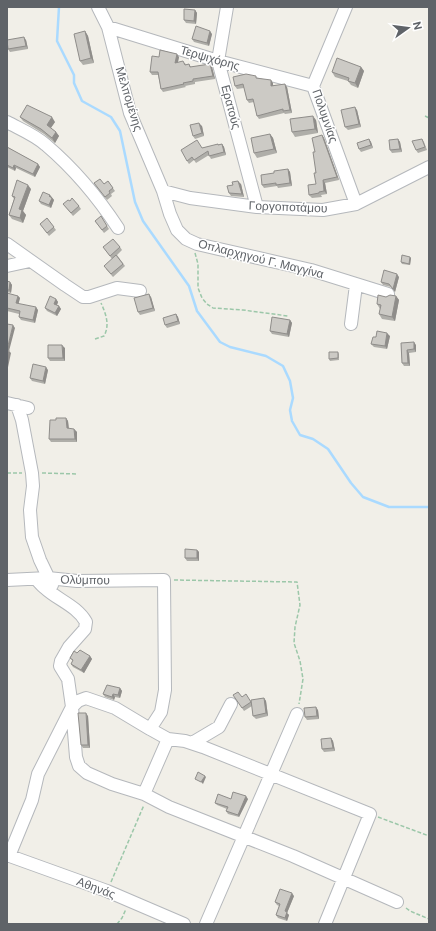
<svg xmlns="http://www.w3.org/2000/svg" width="436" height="931" font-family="'DM Sans',sans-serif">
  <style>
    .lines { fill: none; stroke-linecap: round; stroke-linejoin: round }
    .stream { stroke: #aadaff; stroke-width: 2.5 }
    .minor-casing { stroke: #b5b8bc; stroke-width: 14 }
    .path { stroke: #9cc7a9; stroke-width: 1.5; stroke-dasharray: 4 2; stroke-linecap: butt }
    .minor { stroke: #fff; stroke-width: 12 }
    .wall { fill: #afaea9 }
    .shaded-wall { fill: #8f8d8a }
    .building { fill: #cccac5; stroke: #8f8d8a }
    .labels { text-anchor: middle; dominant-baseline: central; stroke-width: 3; stroke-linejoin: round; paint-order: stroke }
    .street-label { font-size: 12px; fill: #5f6368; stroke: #fff }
  </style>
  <rect width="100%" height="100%" fill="#f1efe8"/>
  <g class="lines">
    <path class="stream" d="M59 7 57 41 74 75V83L82 101 111 117 120 131 135 202 143 221 189 286 197 311 220 342 230 347 266 356 283 366 290 381 293 398 290 410 292 421 300 435 313 439 328 449 351 483 363 497 389 507H429"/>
    <defs>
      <path id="minor" d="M98 7 108 27 130 113 163 191 170 214 177 230 186 239 197 244 311 270 388 294
        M227 7 218 61 257 207
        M346 7 313 86 356 204
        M108 27 218 61 313 86
        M7 122C20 129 35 135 46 145 73 168 99 199 118 228
        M163 191 190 198 257 207 323 210 356 204 429 167
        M7 244 65 285 83 297H89L117 288 140 291
        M7 266 30 261
        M351 324 356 285
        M7 403 28 408
        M17 405 22 420 32 473 33 486 30 510 32 537 40 560 52 585
        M36 579C39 582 42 586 45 588 58 600 77 606 86 622L85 629 69 647 61 661 60 666 68 679 72 707 76 757 79 766 87 773 112 784 144 794 169 807 293 856 397 902
        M7 580 48 578 77 581 164 580 165 690 161 712 150 729 168 739
        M192 743 219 727 231 704
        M144 794 168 739 185 741 203 747 370 814 325 924
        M7 855 107 891 184 924
        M7 856H9L32 800 38 774 72 707 78 701 86 698 115 708 150 729
        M206 924 297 714"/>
    </defs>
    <use href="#minor" class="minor-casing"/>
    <path class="path" d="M425 116 429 118
      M195 253 198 264V288L202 298 207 304 213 308 243 310 288 316
      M95 339 104 336C110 325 106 314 101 303
      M7 473H22
      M42 473 78 474
      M174 580 297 582 300 605 295 627 294 643 300 661 303 679 299 704
      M378 817 429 836
      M111 882 144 805
      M406 908 410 911 429 919
      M117 924 122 918 126 909"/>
    <use href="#minor" class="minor"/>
  </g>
  <path class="wall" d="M195 10 197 13 196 24 186 23 184 20Z
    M85 31 88 36 94 63 83 65 80 61Z
    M212 34 209 46 194 42 192 39Z
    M26 40 28 49 10 52 8 49Z
    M159 57H179L178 62 185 63 186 65 189 64 191 67 210 64 212 67 215 79 195 82V84L185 86 186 87 163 92 161 89 158 75H152L150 72Z
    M361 67 364 71 358 88 351 85 348 81 335 77 332 72Z
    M257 78 273 83V85L287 87 292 113 285 114 284 113 259 119 257 116 254 102 249 103 247 100 244 88 237 89 235 86Z
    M357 110 361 127 348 130 345 127Z
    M20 117 55 122 51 128 56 132 59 136 55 143 44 134 23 121Z
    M316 120 318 133 295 137 292 132Z
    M202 126 204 136 195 139 193 136Z
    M270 134 273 138 277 153 257 158 254 153Z
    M322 135 324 138 339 180 325 183 327 194 321 195 322 197 312 198 309 195 316 184 315 152Z
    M369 139 371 142 373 148 361 152 359 149Z
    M398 139 400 142 402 152 392 153 390 150Z
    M422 139 424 142 427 150 418 153 416 150Z
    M222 144 224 147 226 155 211 159 209 155 196 163 194 160 189 164 187 161 202 148Z
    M7 147 38 164 40 167 35 177 16 168 15 171 7 167Z
    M288 169 290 172 292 186 278 188 277 186 264 188 262 185Z
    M108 181 115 191 111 194 112 196 107 200 94 183 104 184Z
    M241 184 244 197 231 196 229 193Z
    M31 189 23 211 26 215 23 223 12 219 9 215 14 199 12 196Z
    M50 195 54 200 51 208 41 204 39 201Z
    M70 201 79 206 81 209 73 216 63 204Z
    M101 216 109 229 104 233 95 221Z
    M47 218 56 230 49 236 40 224Z
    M103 247H120L122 250 117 255 125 266 113 277 106 269 112 259Z
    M411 258 410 265 402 264 401 262Z
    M399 277 395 292 391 287 383 285 381 282Z
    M7 281 10 282 12 285 11 293 7 292Z
    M7 293 18 296 20 298 18 304 38 310 35 323 21 320 19 317V314L7 311Z
    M396 296 399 300 395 321 382 319 379 314 380 309 377 304 386 297Z
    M151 297 155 311 140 315 138 312Z
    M56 299 58 302 57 305 59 306 61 309 57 316 47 311 45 308Z
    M176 314 178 317 180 324 167 328 165 325Z
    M290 320 292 323 289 337 272 334 270 331Z
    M390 336 387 349 374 347 371 344 376 337Z
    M401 343 416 345V352L409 353 410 366H404L402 363Z
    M65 348V361H50L48 358Z
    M339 353V360L330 361 329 359Z
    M48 370 45 384 32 381 30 378Z
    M66 418 68 421 69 429H74L77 432V442H51L49 439 56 420Z
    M197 550 199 552V561H187L185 558Z
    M77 653 90 656 92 659 84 673 73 667 71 664 73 661 70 658Z
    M120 688 122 691 120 698 115 697 114 700 105 697 103 694Z
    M242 697 251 702 264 698 266 701 268 716 256 719 253 716 252 706 244 711 242 708Z
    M318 710 319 719 307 720 305 717Z
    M88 716 90 748H83L81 745Z
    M331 738 333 741 335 751 324 752 322 749Z
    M231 799H248L239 817 228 814 226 811 227 809 217 805 215 803Z
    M294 896 287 913 289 915 287 921 278 918 276 915 279 906 277 905 275 902Z"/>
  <path class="shaded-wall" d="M195 10 197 13 196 24 194 21Z
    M85 31 88 36 94 63 91 58Z
    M210 31 212 34 209 46 207 43Z
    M24 37 26 40 28 49 26 46Z
    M177 54 179 57 177 66 175 63Z
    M210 64 212 67 215 79 213 76Z
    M361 67 364 71 358 88 355 83Z
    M271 80 273 83V89L271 86Z
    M285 84 287 87 292 113 290 110Z
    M355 107 357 110 361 127 359 124Z
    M313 116 316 120 318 133 315 129Z
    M52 117 55 122 50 129 47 125Z
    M199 123 202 126 204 136 202 133Z
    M56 132 59 136 55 143 52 138Z
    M270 134 273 138 277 153 274 149Z
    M322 135 324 138 339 180 337 177Z
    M369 139 371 142 373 148 371 145Z
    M398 139 400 142 402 152 400 149Z
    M222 144 224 147 226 155 224 152Z
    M38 164 40 167 35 177 33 174Z
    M14 165 16 168 15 171 13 168Z
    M288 169 290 172 292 186 290 183Z
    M323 180 325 183 327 194 324 191Z
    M238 181 241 184 244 197 242 194Z
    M28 185 31 189 23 211 26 215 23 223 20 218 19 209Z
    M50 195 54 200 51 208 49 205V196Z
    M410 257 411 258 410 265 409 264Z
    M397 274 399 277 395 292 393 289Z
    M10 282 12 285 11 293 9 290Z
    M149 294 151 297 155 311 153 308Z
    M18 296 20 298 18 306 16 303Z
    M396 296 399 300 395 321 392 317Z
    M56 299 58 302 56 307 54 304Z
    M59 306 61 309 57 316 55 313Z
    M36 307 38 310 35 323 33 320Z
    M176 314 178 317 180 324 178 321Z
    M290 320 292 323 289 337 287 334Z
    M13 325 15 328 9 351 11 353 7 372V350Z
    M387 333 390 336 387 349 385 346Z
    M414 342 416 345V352L414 349Z
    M62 345 65 348V361L63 358Z
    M407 350 409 353 410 366 408 363Z
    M46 367 48 370 45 384 43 381Z
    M66 418 68 421 69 431 67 428Z
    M74 429 77 432V442L75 439Z
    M197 550 199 552V561L197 558Z
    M90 656 92 659 84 673 81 670Z
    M120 688 122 691 120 698 118 695Z
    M113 694 115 697 114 700 112 697Z
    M264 698 266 701 268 716 266 713Z
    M316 707 318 710 319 719 317 716Z
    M86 713 88 716 90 748 88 745Z
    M331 738 333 741 335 751 333 748Z
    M205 776 206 777 203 784 201 782Z
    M246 796 248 799 239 817 238 815Z
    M292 893 294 896 287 913 289 915 287 921 285 918V911Z"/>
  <path class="building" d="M184 9 195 10 194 21 184 20Z
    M196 26 210 31 207 43 192 39Z
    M85 31 91 58 80 61 74 34Z
    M24 37 26 46 8 49 7 40Z
    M160 50 177 54 175 63 183 61 185 65 189 64 190 67 210 64 213 76 193 79V81L183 83 184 84 161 89 158 72H150L152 56 159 57Z
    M337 58 361 67 355 83 348 81 349 78 332 72Z
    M246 74 256 76V78L271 80V86L285 84 290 110 283 111V109L257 116 253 99 247 100 243 84 235 86 233 77Z
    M27 105 52 117 47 125 56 132 52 138 41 129 20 117Z
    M355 107 359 124 345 127 341 110Z
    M313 116 315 129 292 132 290 119Z
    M199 123 202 133 193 136 190 125Z
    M270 134 274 149 254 153 251 138Z
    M322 135 337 177 323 180 324 191 319 192V193L309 195 308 185 316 184 314 173H316L313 152H315L312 138Z
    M369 139 371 145 359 149 357 143Z
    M398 139 400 149 390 150 389 140Z
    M422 139 425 147 416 150 412 141Z
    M197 140 202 148 218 144V145L222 144 224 152 209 156 208 151 194 160 192 157 187 161 181 150Z
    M7 147 38 164 33 174 14 165 13 168 7 165Z
    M288 169 290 183 276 185V183L262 185 261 175 274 173V171Z
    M100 179 104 184 108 181 113 188 109 191 110 193 105 197 94 183Z
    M17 180 28 185 19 209 22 210 20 218 9 215 15 197 12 196Z
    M238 181 242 194 229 193 227 186 233 185 232 182Z
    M43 192 50 195 49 196 52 198 49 205 39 201Z
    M72 198 79 206 71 213 63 204 68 200 70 201Z
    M101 216 107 226 102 230 95 221Z
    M47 218 54 227 47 233 40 224Z
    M113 239 120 247 110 256 103 247Z
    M116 255 123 264 111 274 104 266Z
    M402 255 410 257 409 264 401 262Z
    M384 270 397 274 393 289 389 284 381 282Z
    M7 281 10 282 9 290H7Z
    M7 293 18 296 16 303 36 307 33 320 19 317 20 311 7 308Z
    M149 294 153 308 138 312 134 298Z
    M378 295 386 297 390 295 396 296 392 317 379 314 381 305 377 304Z
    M50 296 56 299 54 304 59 306 55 313 45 308Z
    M176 314 178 321 165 325 163 318Z
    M272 317 290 320 287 334 270 331Z
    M7 324 13 325 7 350H9L7 360Z
    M377 331 387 333 385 346 371 344 373 337H376Z
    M414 342V349L407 350 408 363H402L401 343Z
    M48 345H62L63 358H48Z
    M329 352H338V358L329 359Z
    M33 364 46 367 43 381 30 378Z
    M56 418H66L67 428 74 429 75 439H49L50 420H56Z
    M185 549 197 550V558H185Z
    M80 650 90 656 81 670 71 664 73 660 70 658 74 651 77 653Z
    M107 685 120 688 118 695 113 694 112 697 103 694Z
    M238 692 242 697 246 694 251 702 242 708 233 695Z
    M264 698 266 713 253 716 251 700Z
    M316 707 317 716 305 717 304 708Z
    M78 713H86L88 745H81Z
    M331 738 333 748 322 749 321 739Z
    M198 772 205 776 201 782 195 779Z
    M233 792 246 796 238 815 226 811 228 807 215 803 218 794 231 799Z
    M280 889 292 893 285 911 287 912 285 918 276 915 280 904 275 902Z"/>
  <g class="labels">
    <g class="street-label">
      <text transform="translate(210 58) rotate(16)">Τερψιχόρης</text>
      <text transform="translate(129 99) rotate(73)">Μελπομένης</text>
      <text transform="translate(231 107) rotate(75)">Ερατούς</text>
      <text transform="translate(325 116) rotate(71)">Πολυμνίας</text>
      <text transform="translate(288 207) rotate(2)">Γοργοποτάμου</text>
      <text transform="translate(261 259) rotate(14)">Οπλαρχηγού Γ. Μαγγίνα</text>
      <text transform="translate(85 580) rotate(1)">Ολύμπου</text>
      <text transform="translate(96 888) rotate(21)">Αθηνάς</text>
    </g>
  </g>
  <rect width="436" height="931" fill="none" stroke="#5f6368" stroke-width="16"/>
  <g transform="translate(408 28) rotate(76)" stroke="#ffffff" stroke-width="3" paint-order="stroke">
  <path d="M0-3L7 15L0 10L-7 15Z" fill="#5f6368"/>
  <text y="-6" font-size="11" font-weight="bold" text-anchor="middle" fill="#5f6368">N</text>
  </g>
</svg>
